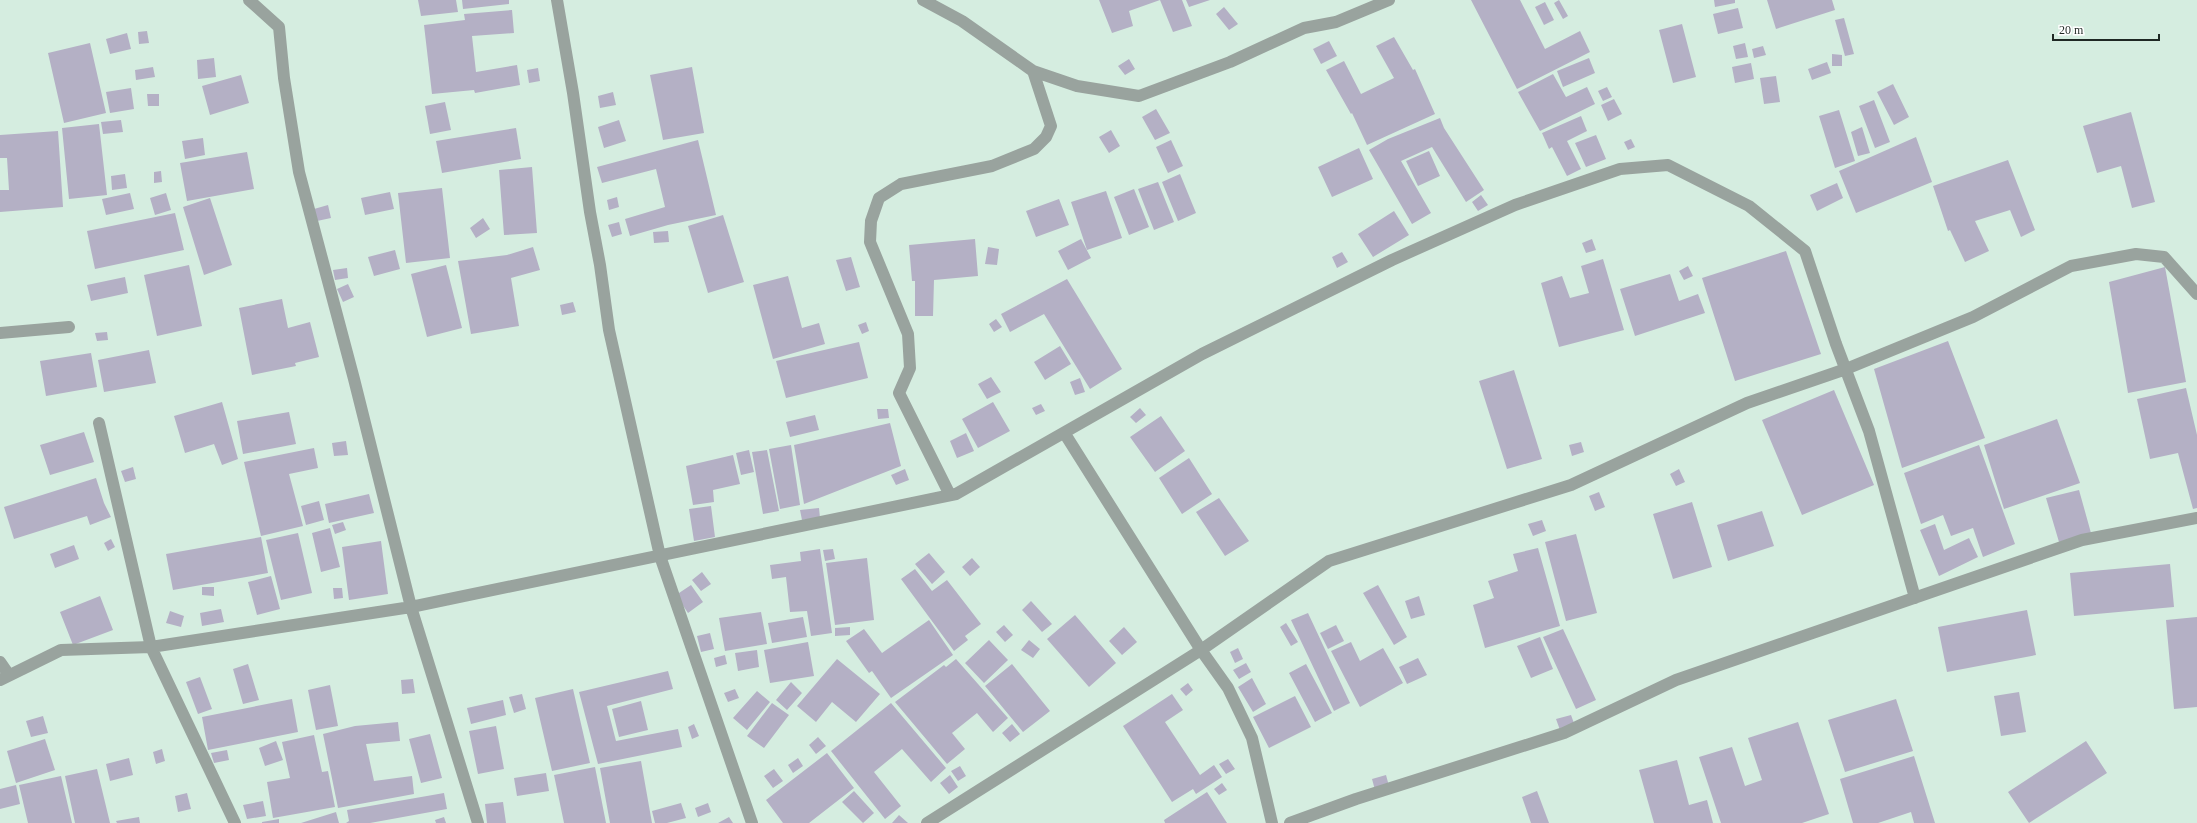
<svg xmlns="http://www.w3.org/2000/svg" width="2197" height="823" font-family="'Times New Roman',serif">
  <style>
    .building { fill: #b4b0c5 }
    .lines { fill: none; stroke-linecap: round; stroke-linejoin: round }
    .street { stroke: #99a39e; stroke-width: 12 }
  </style>
  <rect width="100%" height="100%" fill="#d5ede0"/>
  <path class="building" d="M418 0H456L458 12 421 16Z
    M462 0H509V4L463 9Z
    M1099 0H1182L1192 26 1173 32 1160 0 1129 11 1133 26 1112 33Z
    M1186 0H1210L1189 7Z
    M1471 0H1520L1545 49 1580 31 1590 52 1517 89Z
    M1559 0 1568 16 1563 19 1554 3Z
    M1714 0H1735V3L1715 7Z
    M1767 0H1832L1835 10 1776 29Z
    M1545 2 1554 20 1544 25 1535 7Z
    M1224 7 1238 24 1229 30 1216 14Z
    M1738 8 1743 28 1718 34 1713 14Z
    M512 10 514 33 472 36 476 72 517 65 520 85 475 93 474 90 432 94 424 25 465 20 464 14Z
    M1844 18 1854 54 1845 56 1835 20Z
    M1682 24 1696 77 1673 83 1659 30Z
    M147 31 149 43 139 44 138 32Z
    M127 33 131 49 110 54 106 39Z
    M1394 37 1413 70 1415 69 1435 114 1367 145 1352 113 1351 114 1326 70 1344 61 1361 94 1394 78 1376 46Z
    M1329 41 1337 56 1321 64 1313 49Z
    M90 43 106 113 64 123 48 53Z
    M1745 43 1748 57 1736 59 1733 46Z
    M1763 46 1766 55 1754 58 1752 49Z
    M1832 54 1842 55V66H1832Z
    M214 58 216 77 198 79 197 60Z
    M1589 58 1595 73 1563 87 1557 71Z
    M1129 59 1135 69 1125 75 1118 66Z
    M1827 62 1831 73 1812 80 1808 69Z
    M1751 63 1754 79 1735 83 1732 67Z
    M153 67 155 77 136 80 135 70Z
    M692 67 704 133 663 140 650 75Z
    M538 68 540 81 529 83 527 70Z
    M1553 74 1566 97 1587 87 1595 104 1540 131 1518 92Z
    M241 75 249 103 210 115 202 86Z
    M1776 76 1780 102 1764 104 1760 78Z
    M1893 84 1909 117 1894 125 1877 92Z
    M1607 87 1612 97 1603 101 1598 91Z
    M131 88 134 109 110 113 106 92Z
    M613 92 616 105 600 108 598 96Z
    M147 94H159V106H148Z
    M1614 99 1622 114 1608 121 1601 105Z
    M1874 100 1890 142 1875 148 1859 106Z
    M445 102 451 130 430 134 425 106Z
    M1156 109 1170 133 1155 140 1142 117Z
    M1839 110 1855 161 1835 168 1819 116Z
    M2131 112 2155 202 2132 208 2121 166 2097 173 2083 126Z
    M1581 116 1587 131 1567 141 1581 169 1567 176 1552 147 1549 149 1542 133Z
    M1440 118 1444 128 1484 190 1466 202 1432 147 1401 161 1431 213 1412 224 1369 150 1388 139Z
    M121 120 123 132 103 134 101 122Z
    M619 120 626 141 604 148 598 127Z
    M99 124 107 195 69 199 62 128Z
    M1862 127 1870 153 1858 156 1851 132Z
    M516 128 521 159 442 173 436 141Z
    M1111 130 1120 146 1109 153 1099 137Z
    M58 131 63 207 0 212V190H9L7 158H0V135Z
    M1596 135 1606 159 1586 167 1575 143Z
    M1916 137 1932 182 1856 213 1839 171Z
    M203 138 205 155 185 159 182 141Z
    M1631 139 1635 147 1628 150 1624 142Z
    M698 140 716 215 668 225 630 236 625 219 665 207 656 169 602 183 597 167Z
    M1171 140 1183 166 1168 173 1156 147Z
    M1359 148 1373 179 1332 197 1318 167Z
    M1429 151 1440 176 1418 186 1406 161Z
    M247 152 254 189 187 201 180 163Z
    M2008 160 2035 230 2021 237 2010 210 1975 221 1989 251 1965 262 1950 230 1948 231 1933 186Z
    M532 167 537 233 504 235 499 170Z
    M161 171 162 182 154 183V172Z
    M125 174 127 188 112 190 111 176Z
    M1180 174 1196 213 1178 221 1162 182Z
    M1158 182 1174 222 1154 230 1138 189Z
    M1837 183 1843 198 1817 211 1810 195Z
    M442 188 450 258 406 263 398 193Z
    M1134 189 1149 227 1129 235 1114 197Z
    M1106 191 1122 238 1087 250 1071 202Z
    M390 192 394 209 365 215 361 198Z
    M130 193 134 209 106 215 102 199Z
    M166 193 171 210 155 215 150 198Z
    M1481 195 1488 205 1478 211 1472 202Z
    M617 197 619 207 609 210 607 200Z
    M210 198 232 265 204 275 183 207Z
    M1059 199 1069 225 1036 237 1026 211Z
    M328 205 331 218 317 221 314 209Z
    M1394 211 1409 235 1373 257 1358 234Z
    M175 213 184 250 95 269 87 231Z
    M723 215 744 282 708 293 688 226Z
    M483 218 490 229 476 238 470 228Z
    M619 222 622 234 612 237 608 225Z
    M668 231 669 242 654 243 653 232Z
    M975 239 978 276 934 280 933 316H915V281H912L909 245Z
    M1081 239 1091 258 1068 270 1058 251Z
    M1592 239 1596 250 1586 253 1582 243Z
    M533 247 540 270 511 278 519 326 471 334 458 261 507 255Z
    M988 247 999 249 997 265 985 264Z
    M395 250 400 269 374 276 368 257Z
    M1786 251 1821 354 1735 381 1702 278Z
    M1342 252 1348 262 1337 268 1332 257Z
    M851 257 860 287 846 291 836 260Z
    M1603 259 1624 330 1559 347 1541 283 1562 276 1570 298 1589 293 1581 266Z
    M189 265 202 326 157 336 144 275Z
    M446 265 462 328 427 337 411 274Z
    M1688 266 1693 276 1684 280 1679 271Z
    M2165 267 2186 382 2128 393 2109 282Z
    M347 268 348 278 335 280 333 270Z
    M1670 274 1679 301 1698 294 1705 313 1635 336 1620 289Z
    M788 276 802 328 819 323 825 344 773 359 753 285Z
    M125 277 128 293 91 301 87 285Z
    M1067 279 1122 369 1090 389 1044 314 1010 332 1001 314Z
    M348 284 354 297 343 302 337 289Z
    M282 299 288 328 310 322 319 357 295 363 296 366 252 375 239 308Z
    M573 302 576 312 562 315 560 305Z
    M996 319 1002 327 994 332 989 324Z
    M866 322 869 331 862 334 858 325Z
    M107 332 108 340 97 341 95 333Z
    M1948 341 1985 438 1902 468 1874 369Z
    M859 342 868 378 786 398 776 361Z
    M1060 346 1071 364 1045 380 1034 362Z
    M149 350 156 383 104 392 98 360Z
    M91 353 97 387 46 396 40 361Z
    M1514 370 1542 459 1507 469 1479 381Z
    M991 377 1001 392 987 399 978 384Z
    M1080 378 1085 392 1075 395 1070 382Z
    M2186 388 2197 435V508L2193 509 2178 453 2150 459 2137 399Z
    M1834 390 1874 485 1802 515 1762 420Z
    M222 402 238 459 222 465 214 444 185 453 174 416Z
    M993 402 1010 431 978 448 962 419Z
    M1041 404 1045 411 1036 415 1032 408Z
    M1140 408 1146 415 1136 423 1130 417Z
    M877 409H888L889 418 878 419Z
    M289 412 296 444 243 454 237 421Z
    M815 415 819 430 790 437 786 422Z
    M1161 416 1185 451 1155 472 1130 437Z
    M2057 419 2080 483 2004 509 1984 445Z
    M890 423 901 466 804 504 794 445Z
    M84 432 94 462 50 475 40 445Z
    M966 433 974 451 957 458 950 441Z
    M346 441 348 455 334 456 332 443Z
    M1581 442 1584 452 1572 456 1569 445Z
    M791 445 800 505 780 509 769 449Z
    M1979 445 2015 544 1983 557 1973 528 1951 536 1943 515 1921 524 1904 473Z
    M314 448 318 468 289 474 303 526 261 536 244 462Z
    M749 450 754 472 741 475 736 453Z
    M767 450 779 511 763 514 752 452Z
    M733 455 740 484 713 490 714 502 693 505 686 466Z
    M1189 458 1212 494 1182 514 1159 478Z
    M133 467 136 479 125 482 121 471Z
    M905 469 909 480 896 485 891 475Z
    M1679 469 1685 482 1676 486 1670 474Z
    M96 478 104 503 111 517 90 525 87 516 14 539 4 507Z
    M2079 490 2091 533 2059 542 2046 498Z
    M1599 492 1605 507 1595 511 1589 496Z
    M369 494 374 513 329 523 325 504Z
    M1219 498 1249 541 1225 556 1196 512Z
    M319 501 324 520 306 525 301 506Z
    M1692 502 1712 567 1673 579 1653 514Z
    M711 506 715 537 694 541 689 509Z
    M819 508 820 518 802 520 800 510Z
    M1762 511 1774 546 1728 561 1717 525Z
    M1542 520 1546 531 1533 536 1528 524Z
    M343 522 346 530 335 534 332 525Z
    M1935 524 1944 550 1969 538 1978 557 1939 576 1920 530Z
    M330 528 340 567 321 572 312 533Z
    M298 533 312 593 281 600 266 540Z
    M1576 534 1597 613 1566 621 1545 542Z
    M261 537 268 573 173 590 166 554Z
    M111 539 115 547 108 551 104 543Z
    M381 541 388 594 349 600 342 547Z
    M74 545 79 559 55 568 50 554Z
    M1538 548 1560 626 1485 648 1473 605 1494 598 1488 581 1518 571 1513 554Z
    M820 549 832 633 811 636 807 611 790 612 786 577 772 579 770 565 801 561 800 552Z
    M833 549 835 559 825 561 823 550Z
    M929 553 945 572 932 584 915 564Z
    M867 558 874 620 835 625 826 563Z
    M972 558 980 567 970 576 962 567Z
    M2170 564 2174 607 2074 616 2070 573Z
    M915 569 932 591 947 580 981 624 965 636 968 640 954 651 901 579Z
    M702 572 711 584 701 591 692 580Z
    M271 576 280 609 257 615 248 582Z
    M691 585 703 602 688 613 676 595Z
    M1378 585 1407 637 1394 645 1363 593Z
    M202 587H214V596L202 595Z
    M333 588H342L343 598 334 599Z
    M100 596 113 630 73 645 60 612Z
    M1419 596 1425 615 1411 619 1405 601Z
    M1031 601 1052 624 1042 632 1022 610Z
    M221 609 224 622 202 626 200 613Z
    M2027 610 2036 655 1947 672 1938 627Z
    M170 611 184 616 181 627 166 623Z
    M761 612 767 644 725 651 719 618Z
    M1308 613 1350 703 1334 711 1291 620Z
    M1075 615 1116 663 1089 687 1047 639Z
    M803 617 807 637 772 643 768 623Z
    M2197 617V707L2174 709 2166 620Z
    M929 620 953 655 891 698 872 671 869 673 846 641 864 629 882 653Z
    M1286 623 1298 642 1291 646 1280 627Z
    M1004 625 1013 635 1005 642 996 632Z
    M1336 625 1344 641 1328 649 1320 633Z
    M850 627V635L835 636V628Z
    M1124 627 1137 642 1122 655 1109 641Z
    M1563 629 1596 700 1576 709 1543 637Z
    M710 633 714 649 701 652 697 636Z
    M1540 637 1553 669 1531 678 1517 646Z
    M989 640 1008 660 984 683 965 663Z
    M1029 640 1040 649 1033 658 1021 650Z
    M808 642 814 676 770 683 764 650Z
    M1351 642 1360 661 1383 648 1403 683 1360 707 1331 651Z
    M1238 648 1243 659 1235 663 1230 652Z
    M757 650 759 667 738 671 735 653Z
    M725 655 727 664 716 667 714 658Z
    M1418 658 1427 675 1407 684 1399 667Z
    M837 659 880 694 856 722 832 702 816 722 797 706Z
    M956 659 1008 718 993 732 977 713 952 733 965 749 947 764 895 702 944 665 946 667Z
    M1246 663 1251 672 1239 679 1233 670Z
    M248 664 259 700 243 704 233 669Z
    M1012 664 1050 711 1023 732 985 686Z
    M1306 664 1332 713 1315 722 1289 673Z
    M668 671 673 689 607 706 616 741 678 729 682 747 598 764 579 692Z
    M200 677 212 709 198 714 186 682Z
    M1252 678 1266 704 1253 712 1238 687Z
    M413 679 415 693 402 694 401 680Z
    M791 682 802 693 787 710 776 700Z
    M1188 683 1193 690 1186 696 1180 689Z
    M330 685 338 726 316 730 308 690Z
    M573 689 590 763 552 771 535 698Z
    M735 689 739 698 728 702 724 693Z
    M757 691 770 702 747 730 733 718Z
    M2019 692 2026 732 2001 736 1994 696Z
    M522 694 526 709 514 713 509 697Z
    M1172 694 1183 710 1165 722 1200 775 1214 765 1222 777 1196 794 1193 789 1172 802 1123 726Z
    M1295 696 1311 727 1269 748 1253 717Z
    M292 699 298 732 208 750 202 717Z
    M1896 699 1913 751 1845 772 1828 720Z
    M503 700 506 715 471 724 467 708Z
    M641 701 648 730 619 737 612 709Z
    M772 703 789 715 764 748 747 736Z
    M891 703 946 768 931 782 902 749 874 772 901 806 885 819 831 751Z
    M1571 715 1575 726 1560 730 1556 719Z
    M43 716 48 733 31 737 26 721Z
    M398 722 400 741 366 744 374 781 412 776 414 794 338 808 323 734 355 726Z
    M1798 722 1829 814 1802 823H1721L1699 757 1732 747 1745 786 1762 780 1748 738Z
    M694 724 699 736 692 739 688 727Z
    M1012 724 1020 734 1010 742 1002 733Z
    M496 726 504 769 478 774 469 731Z
    M430 734 442 778 421 783 409 739Z
    M314 735 322 772 328 771 335 807 273 818 267 782 290 778 282 742Z
    M818 737 826 746 816 754 809 745Z
    M45 739 55 770 16 783 7 751Z
    M276 741 283 760 265 766 259 748Z
    M2086 741 2107 773 2029 823 2008 792Z
    M162 749 165 761 156 764 153 752Z
    M227 750 229 760 214 763 211 753Z
    M827 753 854 788 809 823H783L766 800Z
    M1914 756 1935 823H1914L1911 812 1878 823H1853L1840 779Z
    M129 758 133 775 110 781 106 764Z
    M798 758 803 766 793 773 788 765Z
    M1228 759 1235 769 1226 774 1219 764Z
    M1677 760 1689 805 1707 800 1713 823H1654L1639 770Z
    M641 761 652 823H610L600 768Z
    M960 766 966 776 958 781 951 771Z
    M595 767 606 823H564L554 775Z
    M97 769 110 823H75L65 776Z
    M774 769 783 781 773 788 764 776Z
    M546 773 549 791 517 796 514 778Z
    M950 775 958 787 949 794 940 783Z
    M1386 775 1389 786 1375 790 1372 779Z
    M61 776 72 823H28L19 785Z
    M1222 783 1227 790 1219 795 1214 789Z
    M16 785 20 804 0 809V789Z
    M854 791 874 813 863 823 842 802Z
    M1537 791 1549 823H1531L1522 797Z
    M1207 792 1227 823H1165L1164 820Z
    M187 793 191 809 178 812 175 796Z
    M444 793 447 809 370 823H346L349 821 347 810Z
    M263 801 266 816 247 819 243 805Z
    M503 802 506 823H487L485 804Z
    M681 803 686 818 667 823H655L652 811Z
    M708 803 711 812 698 817 695 808Z
    M336 812 339 823H301Z
    M899 815 908 823H892Z
    M139 817 140 823H117L116 821Z
    M444 817 446 823H436L435 820Z
    M729 817 733 823H718Z
    M279 819V823H262V822Z"/>
  <g class="lines">
    <path class="street" d="M249 0 279 27 284 78 299 172 354 379 411 607 478 823
      M557 0 573 93 590 212 600 265 609 330 660 556 752 823
      M923 0 962 21 1033 71 1077 86 1139 96 1230 62 1304 28 1336 22 1389 0
      M0 333 69 327
      M99 423 151 647 235 823
      M1065 434 1201 650 1228 688 1252 738 1272 823
      M950 495 899 393 910 368 908 334 870 242 871 221 879 198 901 184 992 166 1034 149 1046 137 1051 126 1033 71
      M0 662 9 675
      M0 680 61 650 151 647 411 607 956 494 1202 354 1392 260 1515 205 1620 169 1668 165 1749 206 1805 251 1836 344 1869 431 1915 598
      M927 823 1201 650 1329 561 1571 485 1747 403 1846 369 1973 317 2071 266 2136 254 2164 257 2197 294
      M1290 823 1356 799 1564 733 1676 680 2082 540 2197 518"/>
  </g>
  <path d="M2053 34v6h106v-6" fill="none" stroke="#1f2824" stroke-width="2"/>
  <text x="2059" y="34" font-size="12" fill="#1f2824" stroke="#ffffff" stroke-width="3" paint-order="stroke">20 m</text>
</svg>
